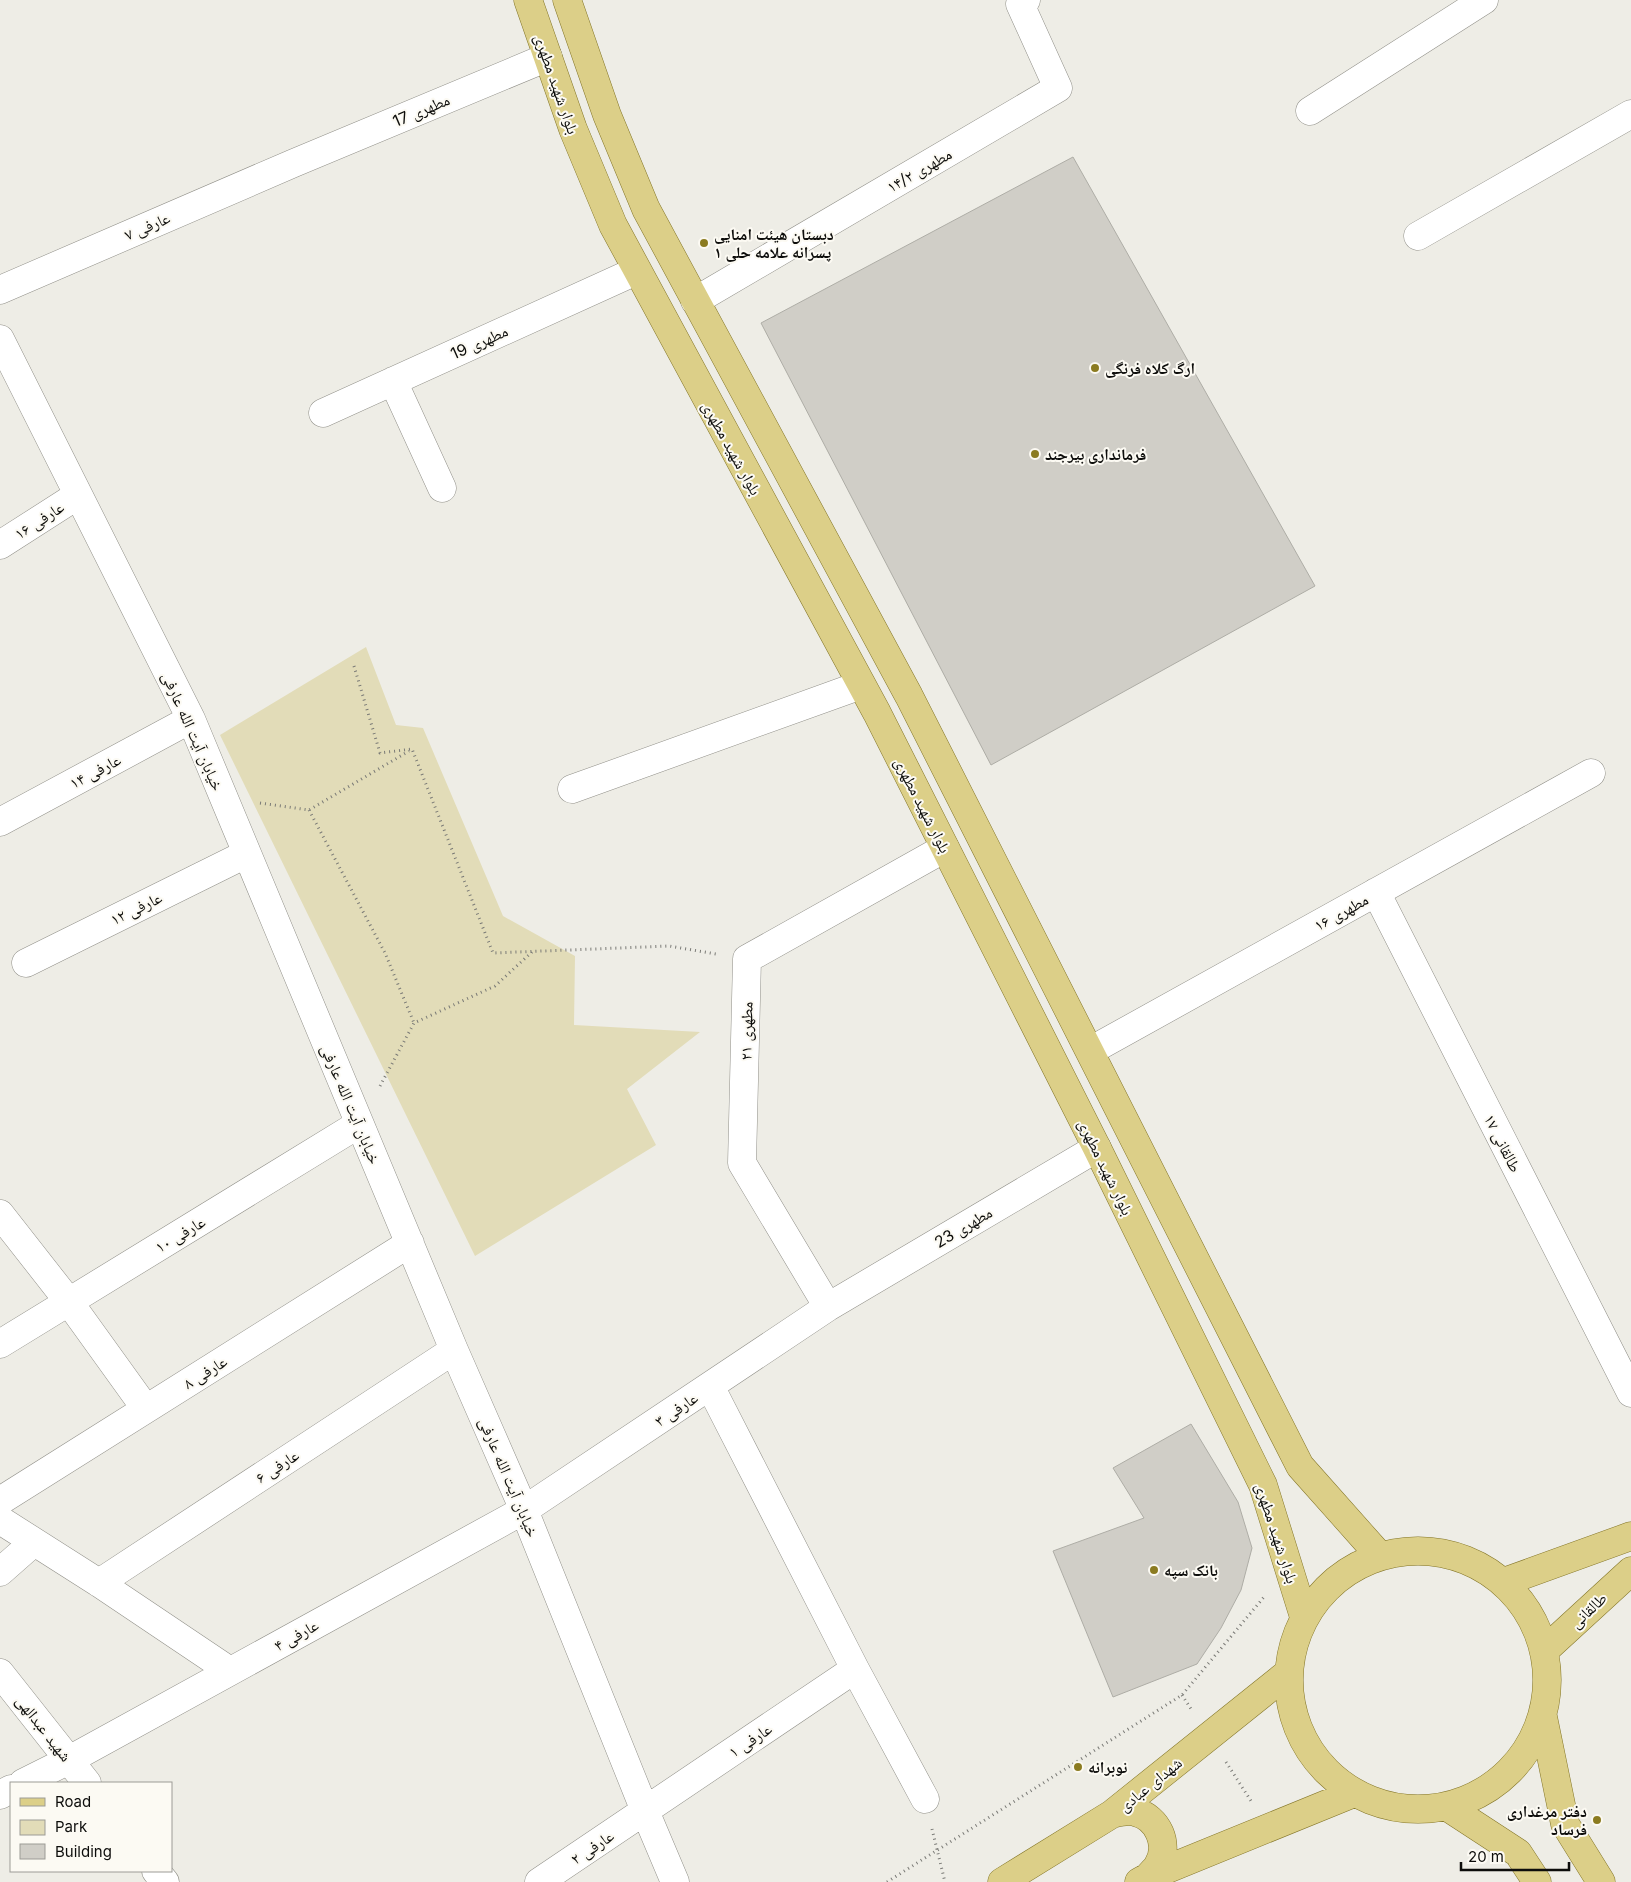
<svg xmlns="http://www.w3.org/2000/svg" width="1631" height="1882" font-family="Inter,'Noto Naskh Arabic',sans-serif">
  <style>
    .green { fill: #e2dcb8 }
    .building { fill: #d0cec7; stroke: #aeada6 }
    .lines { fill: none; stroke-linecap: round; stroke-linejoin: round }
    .minor-casing { stroke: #919089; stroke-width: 29 }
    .major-casing { stroke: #847629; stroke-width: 29 }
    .path { stroke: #7a7a76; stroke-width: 3; stroke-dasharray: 1 4; stroke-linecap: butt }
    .minor { stroke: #fff; stroke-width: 28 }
    .major { stroke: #dccf88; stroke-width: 28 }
    .poi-dot { fill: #8b7b20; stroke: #fcfaf3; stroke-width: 2 }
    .labels { text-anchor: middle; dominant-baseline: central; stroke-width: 4; stroke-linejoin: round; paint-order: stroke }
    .street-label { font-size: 16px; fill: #0d0d0b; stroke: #fcfaf3 }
    .poi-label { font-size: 16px; font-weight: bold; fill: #0d0d0b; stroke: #fcfaf3; text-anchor: start }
  </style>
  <rect width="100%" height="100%" fill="#eeede6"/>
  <path class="green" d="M366 647 396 725 423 728 503 916 575 956 574 1025 700 1032 627 1089 656 1145 475 1256 220 735Z"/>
  <path class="building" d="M1073 157 1315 586 991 765 761 323Z
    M1191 1424 1238 1502 1252 1548 1241 1590 1221 1628 1197 1664 1113 1697 1053 1551 1144 1518 1113 1468Z"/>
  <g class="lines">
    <defs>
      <path id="minor" d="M1310 111 1484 0
        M1418 236 1631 114
        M0 290 294 163 548 57
        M695 301 1058 88 1020 4 1026 0
        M0 339 191 719 454 1350 524 1510 645 1811 675 1882
        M393 381 442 488
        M323 413 636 271
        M0 545 78 495
        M572 789 861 685
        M0 822 191 719
        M1376 892 1631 1393
        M26 963 246 854
        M1090 1051 1591 773
        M0 1214 69 1302 146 1409
        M828 1307 742 1163 747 959 945 848
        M0 1344 359 1124
        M710 1386 855 1669 925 1799
        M0 1501 410 1243
        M0 1520 99 1583 230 1671
        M0 1572 34 1542
        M99 1583 454 1350
        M0 1673 87 1783
        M23 1783 69 1760 524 1510 828 1307 1097 1148
        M0 1795 11 1789
        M156 1871 165 1882
        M539 1882 855 1669"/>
      <path id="major" d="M528 0 573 129 613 225 877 713 1097 1148 1263 1485 1304 1617
        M567 0 607 115 646 209 909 696 1300 1466 1380 1556
        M1289 1680a129 129 0 1 1 258 0a129 129 0 1 1-258 0Z
        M1504 1582 1631 1536
        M1545 1650 1631 1571
        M1543 1717 1565 1824 1601 1882
        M1446 1806 1518 1853 1537 1882
        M1112 1814C1120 1812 1127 1810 1135 1812 1158 1817 1170 1845 1158 1865 1156 1869 1151 1873 1148 1877
        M1002 1882 1112 1814 1288 1673
        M1139 1882 1148 1877 1354 1793"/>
    </defs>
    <use href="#minor" class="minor-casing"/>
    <use href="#major" class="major-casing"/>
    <path class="path" d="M354 666 380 753 412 749 493 953 669 946 716 954
      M260 803 309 810 409 751
      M309 810 385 953 414 1023
      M380 1086 414 1023 495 986 532 952
      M1182 1695 1191 1709
      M1226 1762 1251 1801
      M932 1829 945 1882
      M887 1882 1182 1695 1264 1597"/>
    <use href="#minor" class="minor"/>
    <use href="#major" class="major"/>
  </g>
  <g class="poi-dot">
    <circle cx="704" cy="243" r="5"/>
    <circle cx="1095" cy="368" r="5"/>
    <circle cx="1035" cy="454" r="5"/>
    <circle cx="1154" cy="1570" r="5"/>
    <circle cx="1078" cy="1767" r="5"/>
    <circle cx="1597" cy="1820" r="5"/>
  </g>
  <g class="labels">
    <g class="street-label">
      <text transform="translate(557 84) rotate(71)">بلوار شهید مطهری</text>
      <text transform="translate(421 110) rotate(-23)">مطهری 17</text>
      <text transform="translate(919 170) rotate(-30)">مطهری ۱۴/۲</text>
      <text transform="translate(147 226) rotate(-23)">عارفی ۷</text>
      <text transform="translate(479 342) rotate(-24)">مطهری 19</text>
      <text transform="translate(732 448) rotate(61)">بلوار شهید مطهری</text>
      <text transform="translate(39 520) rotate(-33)">عارفی ۱۶</text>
      <text transform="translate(193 731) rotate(66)">خیابان آیت الله عارفی</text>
      <text transform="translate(95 771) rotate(-28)">عارفی ۱۴</text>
      <text transform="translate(923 805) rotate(63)">بلوار شهید مطهری</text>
      <text transform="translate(136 908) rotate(-26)">عارفی ۱۲</text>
      <text transform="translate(1341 912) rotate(-29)">مطهری ۱۶</text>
      <text transform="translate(746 1031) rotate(-89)">مطهری ۲۱</text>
      <text transform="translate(351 1104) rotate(67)">خیابان آیت الله عارفی</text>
      <text transform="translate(1503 1143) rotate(63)">طالقانی ۱۷</text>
      <text transform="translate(1106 1167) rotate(64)">بلوار شهید مطهری</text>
      <text transform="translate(963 1227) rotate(-31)">مطهری 23</text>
      <text transform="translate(180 1234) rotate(-31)">عارفی ۱۰</text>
      <text transform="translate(205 1372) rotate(-32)">عارفی ۸</text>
      <text transform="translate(676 1409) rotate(-34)">عارفی ۳</text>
      <text transform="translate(277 1466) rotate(-33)">عارفی ۶</text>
      <text transform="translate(509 1477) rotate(67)">خیابان آیت الله عارفی</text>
      <text transform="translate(1277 1533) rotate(72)">بلوار شهید مطهری</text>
      <text transform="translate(1588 1610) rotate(-43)">طالقانی</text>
      <text transform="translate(296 1635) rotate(-29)">عارفی ۴</text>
      <text transform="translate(44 1728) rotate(52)">شهید عبدالهی</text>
      <text transform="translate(750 1740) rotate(-34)">عارفی ۱</text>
      <text transform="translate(1150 1784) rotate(-39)">شهدای عبادی</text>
      <text transform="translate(592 1847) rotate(-34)">عارفی ۲</text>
    </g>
    <g class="poi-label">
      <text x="714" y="234">دبستان هیئت امنایی<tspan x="714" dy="18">پسرانه علامه حلی ۱</tspan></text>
      <text x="1105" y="368">ارگ کلاه فرنگی</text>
      <text x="1045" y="454">فرمانداری بیرجند</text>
      <text x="1164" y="1570">بانک سپه</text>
      <text x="1088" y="1767">نوبرانه</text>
      <text x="1587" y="1811" text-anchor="end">دفتر مرغداری<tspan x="1587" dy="18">فرساد</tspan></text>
    </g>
  </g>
  <rect x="10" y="1782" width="162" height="90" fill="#fcfaf3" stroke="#9c9b96"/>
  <rect x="20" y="1798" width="25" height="8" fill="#dccf88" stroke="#9c9b96"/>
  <text x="55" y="1807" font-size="15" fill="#0d0d0b">Road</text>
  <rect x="20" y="1820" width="25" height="15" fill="#e2dcb8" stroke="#9c9b96"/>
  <text x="55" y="1832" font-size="15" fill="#0d0d0b">Park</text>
  <rect x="20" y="1844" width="25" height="15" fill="#d0cec7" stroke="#9c9b96"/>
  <text x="55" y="1857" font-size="15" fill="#0d0d0b">Building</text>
  <path d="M1461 1862v8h108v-8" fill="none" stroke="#0d0d0b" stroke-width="2.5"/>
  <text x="1468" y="1862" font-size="15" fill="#0d0d0b" stroke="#fcfaf3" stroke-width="4" paint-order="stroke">20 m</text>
</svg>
